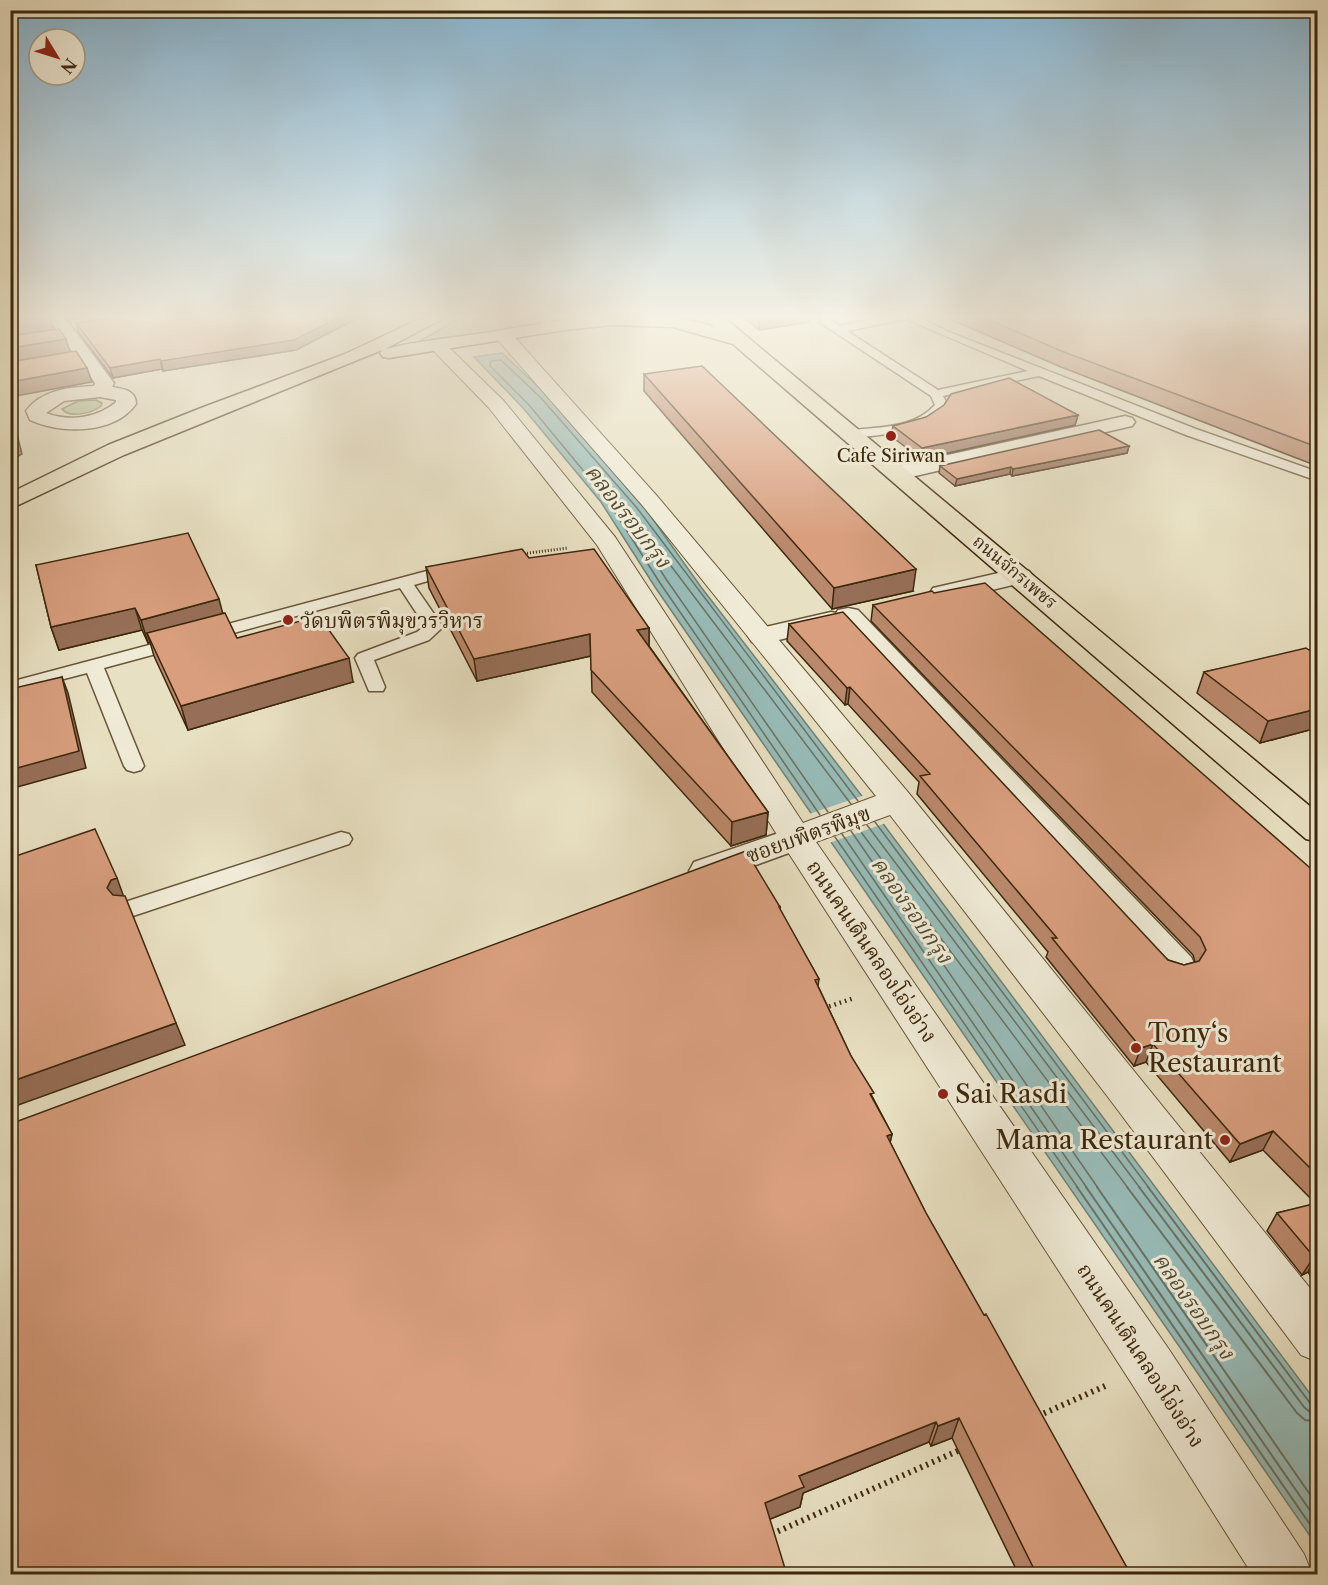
<svg xmlns="http://www.w3.org/2000/svg" width="1328" height="1585" font-family="'Libre Caslon Text','Noto Serif Thai',serif">
  <style>
    .green { fill: #b4c395; stroke: #787550; stroke-width: 1.5 }
    .water { fill: #98bcb9; stroke: #738073; stroke-width: 1.5 }
    .pier { fill: #e8e0c2 }
    .lines { fill: none; stroke-linecap: round; stroke-linejoin: round }
    .shore-far1 { stroke: #6a7262; stroke-width: 1.5 }
    .shore { stroke: #6a7262; stroke-width: 2 }
    .service-casing { stroke: #675539; stroke-width: 3 }
    .pedestrian-casing { stroke: #675539; stroke-width: 2 }
    .minor-casing { stroke: #675539; stroke-width: 3 }
    .primary-casing { stroke: #3c270b; stroke-width: 3 }
    .path-far2 { stroke: #3c270b; stroke-width: 3; stroke-dasharray: 1 2; stroke-linecap: butt }
    .path-far1 { stroke: #3c270b; stroke-width: 4.5; stroke-dasharray: 1.5 4; stroke-linecap: butt }
    .path { stroke: #3c270b; stroke-width: 6; stroke-dasharray: 2 4.5; stroke-linecap: butt }
    .service { fill: #f0ebd7; fill-rule: evenodd }
    .pedestrian { fill: #f0ebd7; fill-rule: evenodd }
    .minor { fill: #f0ebd7; fill-rule: evenodd }
    .primary { fill: #e8e0c2; fill-rule: evenodd }
    .wall { fill: #ba886c; stroke: #3c270b; stroke-width: 1.5 }
    .shaded-wall { fill: #976f58; stroke: #3c270b; stroke-width: 1.5 }
    .building { fill: #d89e7e; stroke: #3c270b; stroke-width: 1.5 }
    .poi-dot { fill: #8f2418; stroke: #f0ebd7; stroke-width: 2 }
    .labels { text-anchor: middle; dominant-baseline: central; stroke-width: 6; stroke-linejoin: round; paint-order: stroke }
    .far-poi-label { font-size: 18px; fill: #3c270b; stroke: #f0ebd7 }
    .far-street-label { font-size: 18px; fill: #3c270b; stroke: #f0ebd7 }
    .poi-label { font-size: 21px; fill: #3c270b; stroke: #f0ebd7; text-anchor: start }
    .street-label { font-size: 21px; fill: #3c270b; stroke: #f0ebd7 }
    .water-label { font-size: 22px; font-style: italic; fill: #534c36; stroke: #f0ebd7 }
    .near-poi-label { font-size: 26px; fill: #3c270b; stroke: #f0ebd7; text-anchor: start }
  </style>
  <rect width="100%" height="100%" fill="#e8e0c2"/>
  <filter id="stains"><feTurbulence type="fractalNoise" baseFrequency=".00333" numOctaves="4"/><feColorMatrix values="0 0 0 0 .2 0 0 0 0 .09 0 0 0 0 .02 0 0 0 .5 -.17"/></filter>
  <radialGradient id="worn" r=".72"><stop offset=".6" stop-color="#630" stop-opacity="0"/><stop offset="1" stop-color="#630" stop-opacity=".3"/></radialGradient>
  <path class="green" d="M465 315H681L686 321 636 317 413 345Z
    M96 400 102 403 101 406C92 413 70 419 62 409L78 401Z"/>
  <path class="water" d="M502 353 547 395 642 504 701 587 878 817 1317 1403V1546L655 587 601 502 524 409 474 357Z"/>
  <path class="pier" d="M865 795 886 823 829 843 809 814Z"/>
  <g class="lines">
    <path class="shore-far1" d="M828 812 666 579 625 515 626 511 631 513 851 804
      M820 815 660 583 606 498 529 405 490 366 491 361 501 360 542 399 637 508 858 801
      M875 822 1149 1188
      M867 825 1140 1188
      M858 828 1128 1188
      M851 831 1098 1188
      M842 834 1087 1188
      M835 837 1078 1188"/>
    <path class="shore" d="M1077 1187 1318 1536
      M1086 1187 1318 1522
      M1097 1187 1318 1506
      M1127 1187 1297 1413 1305 1420 1318 1422
      M1139 1187 1304 1407 1310 1412 1318 1413
      M1148 1187 1310 1403 1318 1406"/>
    <defs>
      <path id="service" d="M818 315H828L830 319 839 326 892 315H914L949 332 1196 429 1318 472V481L1186 435 1039 376 943 396 948 405C930 430 900 433 871 436 863 437 855 439 847 437L845 434 852 430C882 427 914 428 935 405L931 396 821 323ZM906 319 1028 371 938 390 847 331Z
        M543 316 556 325V329H548L538 319Z
        M453 564 461 569 459 572 414 585 443 627 429 640 374 660 385 687 383 691H369L355 658 358 654 417 632 425 626 400 588 104 668 144 766 141 770 134 772 127 770 124 766 87 673 10 693V682Z
        M341 832 349 834 352 839 349 844 130 917 122 915 118 909 122 903Z"/>
      <path id="pedestrian" d="M503 330 509 331 657 496 907 791 1318 1298V1362L1301 1355 1108 1097 890 815 816 842 1168 1348 1304 1554 1312 1574H1252L1132 1384 784 846 597 545 489 408 428 345 436 340 442 341 503 400 615 537 803 823 876 796 642 505 497 339 495 335 497 331Z"/>
      <path id="minor" d="M46 315H63L114 383 112 387C123 389 136 390 136 404 114 435 60 434 30 420L26 411C41 390 70 387 94 386L95 383ZM100 397 116 400V402C98 418 68 422 46 413L64 401Z
        M1125 416 1132 418 1135 422 1132 426 898 480 890 478 887 473 890 468 898 466Z
        M1020 568 1029 571 1033 576 1029 581 942 602 933 600 929 594 933 588Z
        M848 608 858 610 1191 957 1196 967 1191 977 1177 981 1163 977 841 625 762 644 752 642 748 636 752 630 831 612 836 613 838 610Z
        M796 827 808 830 813 838 808 846 707 883 694 880 689 871 694 862Z"/>
      <path id="primary" d="M428 315H450L385 349C417 341 451 338 484 333 559 321 641 302 714 327L702 315H721L1318 813V842L1306 839 733 344 673 327 612 325 565 330 389 358 383 357 380 353 382 350 124 455 10 509V493L108 445 201 408 345 354Z"/>
    </defs>
    <use href="#service" class="service-casing"/>
    <use href="#pedestrian" class="pedestrian-casing"/>
    <use href="#minor" class="minor-casing"/>
    <use href="#primary" class="primary-casing"/>
    <path class="path-far2" d="M521 554 568 548"/>
    <path class="path-far1" d="M824 1008 854 998"/>
    <path class="path" d="M1038 1416 1105 1386
      M772 1534 962 1449"/>
    <use href="#service" class="service"/>
    <use href="#pedestrian" class="pedestrian"/>
    <use href="#minor" class="minor"/>
    <use href="#primary" class="primary"/>
  </g>
  <path class="wall" d="M128 315H364L296 350 163 371 162 369 113 378 79 333 76 323Z
    M741 315H810L809 322 759 330Z
    M940 315H1317V466L1061 367Z
    M644 374 913 591 832 609 644 391Z
    M1078 415 1075 425 921 459 891 436 893 426Z
    M1129 446 1127 453 1012 476 1010 474 955 486 939 473 940 466Z
    M529 558 649 628V646L768 812 766 835 731 846 592 692 591 656 477 681 429 588 426 567Z
    M36 565 223 613 237 638 353 682 188 730 154 656 150 642 148 643 142 630 59 650 51 627Z
    M873 605 1317 874V1286L1308 1272 1302 1275 1267 1231 1277 1213 1316 1204 1263 1150 1230 1162 1146 1062 1134 1066 1046 957 1048 952 917 794 919 782 848 704 845 705 787 641 789 624 1168 960 1184 965 1195 962 1193 955 871 621Z
    M1317 648V728L1260 743 1197 693 1204 672 1309 650Z
    M780 907V910L819 979 818 986 851 1056 892 1134 890 1142 926 1213 1131 1575H1019L952 1438 931 1446 929 1442 803 1493 800 1507 770 1519 10 1575Z"/>
  <path class="shaded-wall" d="M68 315H94L69 320Z
    M344 315H364L296 350 163 371 161 361Z
    M760 315H810L809 322 759 330Z
    M1283 315H1314L1280 324Z
    M49 316 53 329 10 337V322Z
    M66 339 70 352 10 363V348Z
    M160 359 162 369 113 378 110 368Z
    M87 368 92 382 10 397V382Z
    M10 407 22 454 10 461Z
    M1078 415 1075 425 921 459 922 448Z
    M1129 446 1127 453 1012 476 1013 469Z
    M1011 467 1010 474 955 486 957 479Z
    M916 569 913 591 832 609 834 588Z
    M219 599 225 622 147 633 150 642 148 643 141 620Z
    M135 608 142 630 59 650 51 627Z
    M649 628V650L637 630Z
    M590 634 591 656 477 681 474 659Z
    M349 658 353 682 188 730 181 706Z
    M62 677 68 693 86 768 10 789V770Z
    M850 687 848 704 845 705 847 688Z
    M1317 709V728L1260 743 1268 721Z
    M768 812 766 835 731 846 732 822Z
    M117 878 125 900 116 910 107 888 111 880Z
    M176 1023 185 1045 10 1108V1082Z
    M1153 1044 1146 1062 1134 1066 1141 1048Z
    M1273 1131 1263 1150 1230 1162 1240 1144Z
    M892 1134 887 1156V1136Z
    M1317 1255V1257L1308 1272 1302 1275 1314 1257Z
    M959 1418 952 1438 931 1446 938 1426Z
    M936 1422 929 1442 803 1493 800 1507 763 1522 765 1503 799 1476Z"/>
  <path class="building" d="M10 315H49V316L10 322Z
    M128 315H344L294 340 161 361 160 359 110 368 76 323Z
    M977 315H1254L1267 319 1284 320 1302 315H1317V447L1064 352Z
    M59 329 66 339 10 348V336Z
    M76 351 87 368 10 382V362Z
    M702 366 916 569 834 588 644 374Z
    M1009 378 1078 415 922 448 893 426 926 417 944 405 951 394Z
    M10 414 16 438 10 441Z
    M1099 430 1129 446 1013 469 1011 467 957 479 940 466Z
    M188 533 219 599 141 620 135 608 51 627 36 565Z
    M522 549 529 558 594 549 649 628 637 630 768 812 732 822 591 670 590 634 474 659 426 567Z
    M985 583 1317 874V1175L1273 1131 1240 1144 1153 1044 1141 1048 1052 938H1057L920 776 930 774 850 687 847 688 789 624 843 612 1168 960 1184 965 1199 961 1206 950 1200 937 873 605 932 591 934 593Z
    M225 613 237 638 319 616 349 658 181 706 147 633Z
    M1306 648 1309 650 1317 648V709L1268 721 1204 672Z
    M62 677 79 751 10 770V689Z
    M95 829 117 878 111 880 107 888 113 895 125 896 176 1023 10 1082V858Z
    M746 851 780 907H779L819 979 815 980 851 1056 874 1093 870 1094 892 1134 887 1136 926 1213 984 1315 986 1314 1131 1575H1037L959 1418 938 1426 936 1422 799 1476 804 1487 765 1503 787 1575H10V1124Z
    M1317 1203V1255L1314 1257 1277 1213Z"/>
  <linearGradient id="sky" x2="0" y2="1"><stop stop-color="#88b7d5"/><stop offset="0.59" stop-color="#f5f1e4"/><stop offset="1" stop-color="#f5f1e4" stop-opacity="0"/></linearGradient>
  <rect width="1328" height="537" fill="url(#sky)"/>
  <g class="poi-dot">
    <circle cx="891" cy="436" r="6"/>
    <circle cx="288" cy="620" r="6"/>
    <circle cx="1136" cy="1048" r="6"/>
    <circle cx="943" cy="1094" r="6"/>
    <circle cx="1225" cy="1140" r="6"/>
  </g>
  <g class="labels">
    <g class="far-poi-label">
      <text x="891" y="456">Cafe Siriwan</text>
    </g>
    <g class="far-street-label">
      <text transform="translate(1015 572) rotate(40)">ถนนจักรเพชร</text>
    </g>
    <g class="poi-label">
      <text x="300" y="620">วัดบพิตรพิมุขวรวิหาร</text>
    </g>
    <g class="street-label">
      <text transform="translate(808 834) rotate(-20)">ซอยบพิตรพิมุข</text>
      <text transform="translate(872 951) rotate(56)">ถนนคนเดินคลองโอ่งอ่าง</text>
      <text transform="translate(1141 1355) rotate(57)">ถนนคนเดินคลองโอ่งอ่าง</text>
    </g>
    <g class="water-label">
      <text transform="translate(628 516) rotate(52)">คลองรอบกรุง</text>
      <text transform="translate(912 910) rotate(55)">คลองรอบกรุง</text>
      <text transform="translate(1194 1306) rotate(55)">คลองรอบกรุง</text>
    </g>
    <g class="near-poi-label">
      <text x="1148" y="1033">Tony‘s<tspan x="1148" dy="30">Restaurant</tspan></text>
      <text x="955" y="1094">Sai Rasdi</text>
      <text x="1213" y="1140" text-anchor="end">Mama Restaurant</text>
    </g>
  </g>
  <rect width="1328" height="1585" fill="none" stroke="#e8e0c2" stroke-width="36"/>
  <rect x="12" y="12" width="1304" height="1561" fill="none" stroke="#3c270b" stroke-width="3"/>
  <rect x="18" y="18" width="1292" height="1549" fill="none" stroke="#3c270b" stroke-width="1.5"/>
  <g transform="translate(57 57) rotate(128)"><circle r="28" fill="#f0ebd7" stroke="#a89d85" stroke-width="1.5"/>
  <path d="M0-4.5L10 22L0 15L-10 22Z" fill="#8f2418"/>
  <text y="-9" font-size="16" font-weight="bold" text-anchor="middle" fill="#3c270b">N</text>
  </g>
  <rect width="100%" height="100%" filter="url(#stains)"/>
  <rect width="100%" height="100%" fill="url(#worn)"/>
</svg>
